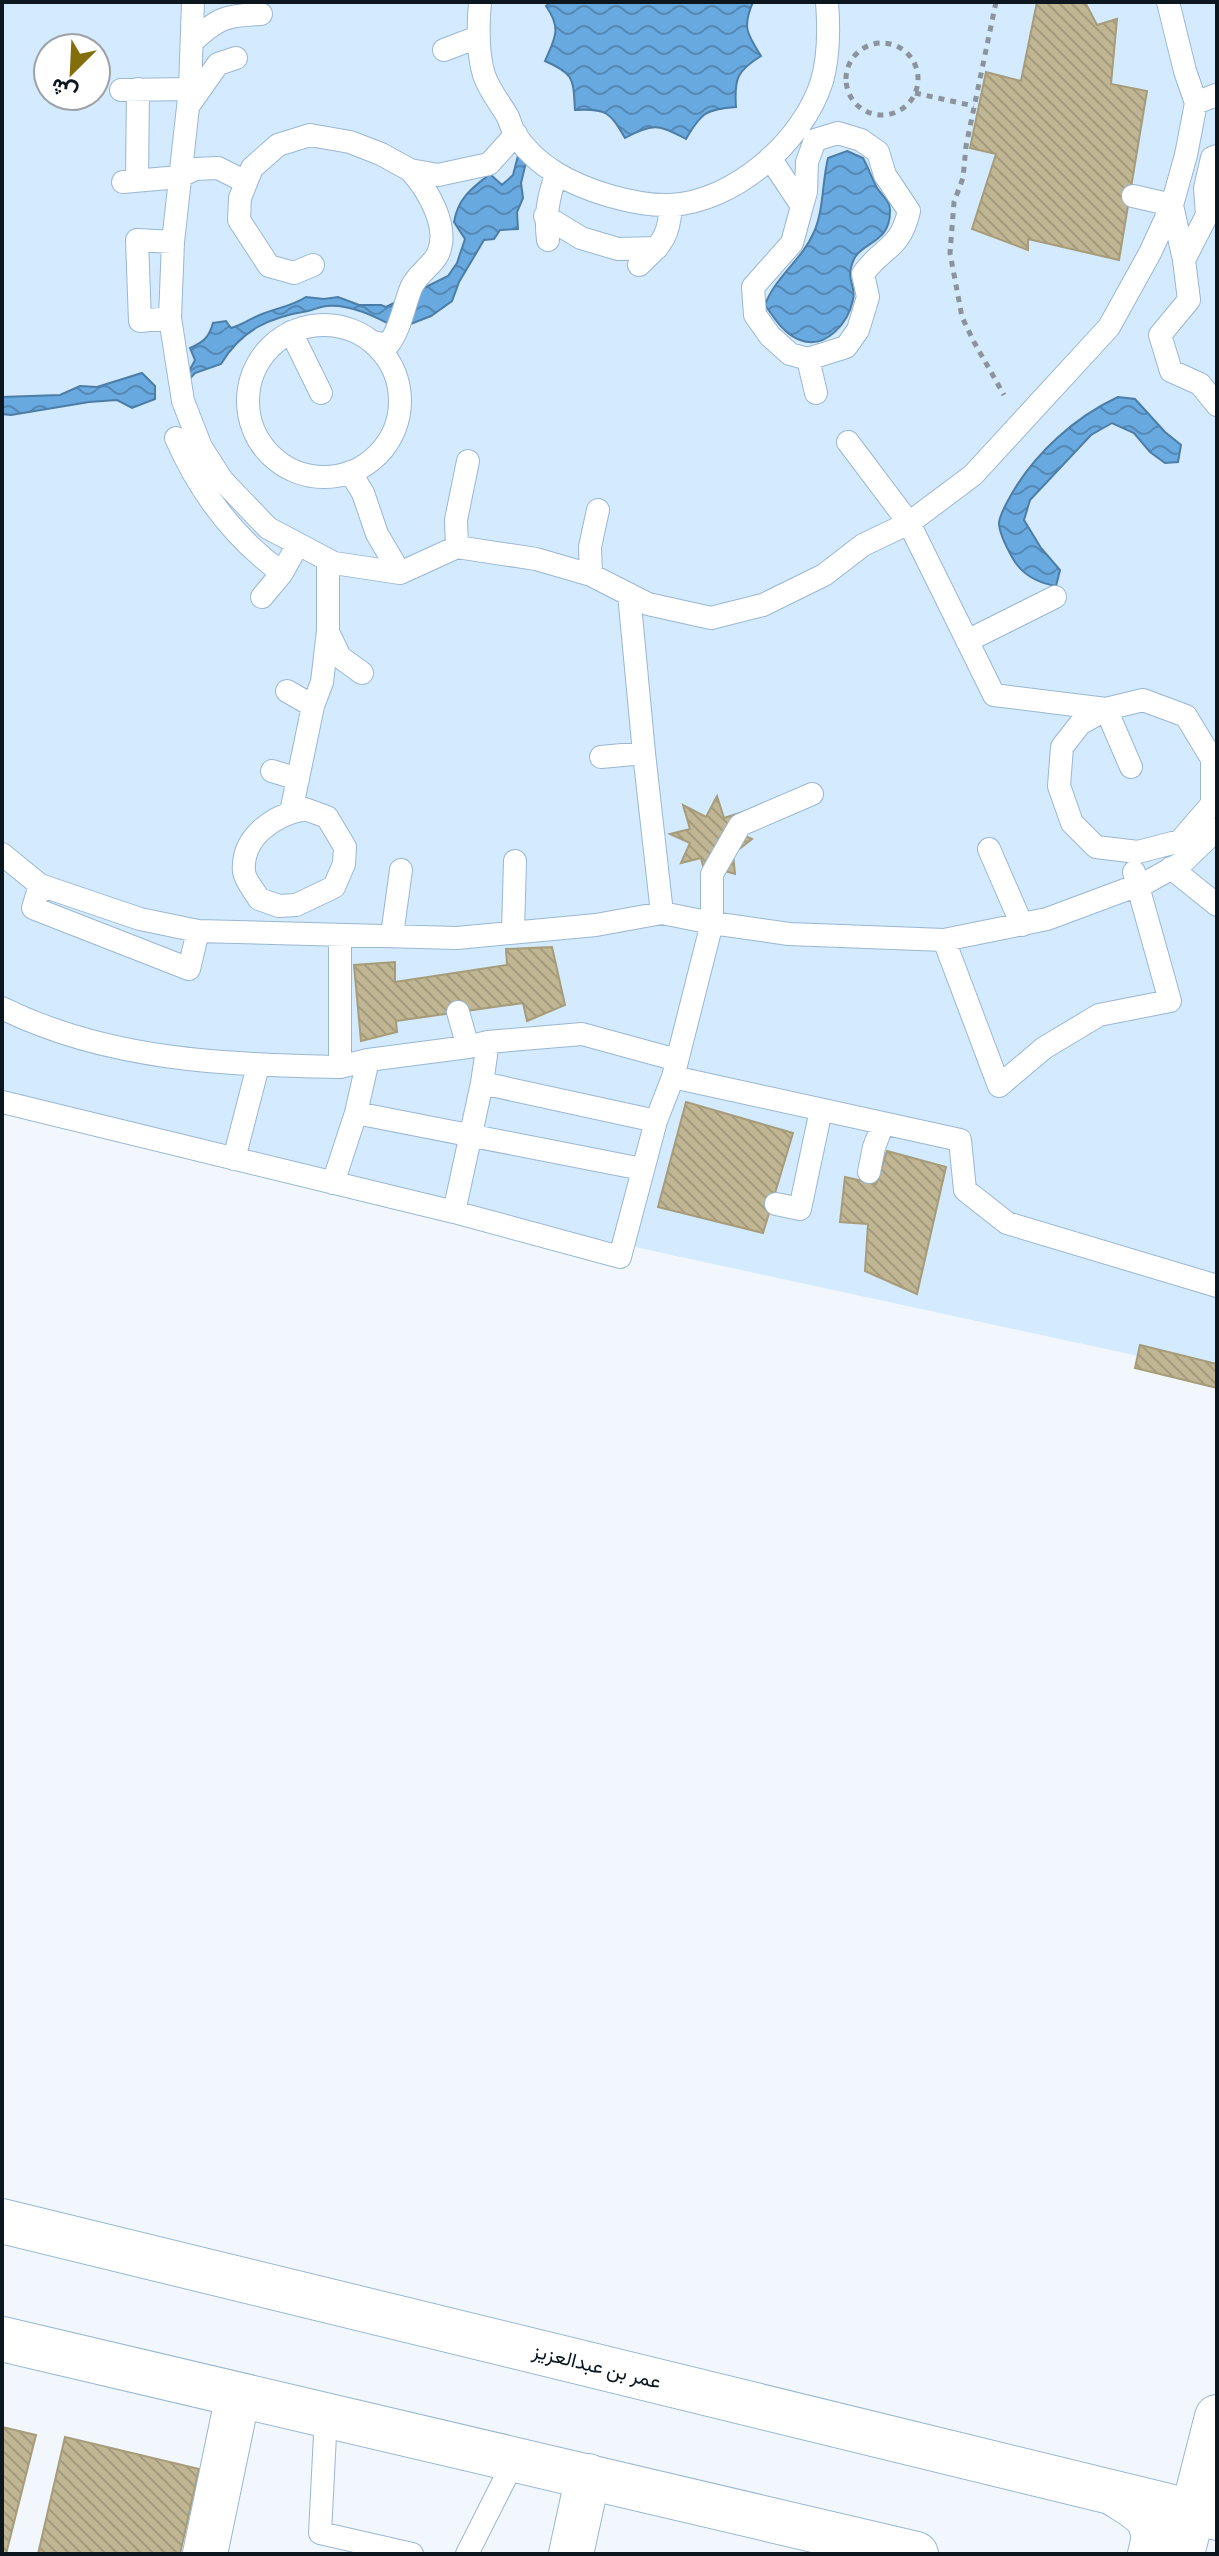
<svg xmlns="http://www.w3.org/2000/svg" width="1219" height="2556" font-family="'Roboto Condensed',Vazirmatn,sans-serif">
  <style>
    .garden { fill: #d3eaff; fill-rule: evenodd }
    .water { fill: url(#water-waves); stroke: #4c7da6; stroke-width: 2 }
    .building { fill: url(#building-back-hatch); stroke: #a69c79; stroke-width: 2 }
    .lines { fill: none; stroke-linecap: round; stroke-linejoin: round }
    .service-casing { stroke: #9ab7d2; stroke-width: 24 }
    .minor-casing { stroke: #9ab7d2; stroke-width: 46 }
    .secondary-casing { stroke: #9ab7d2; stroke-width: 46 }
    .path { stroke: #8c949b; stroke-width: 5; stroke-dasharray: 6 6; stroke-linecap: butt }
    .service { stroke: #fff; stroke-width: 22 }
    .minor { stroke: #fff; stroke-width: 44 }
    .secondary { stroke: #fff; stroke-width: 44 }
    .labels { text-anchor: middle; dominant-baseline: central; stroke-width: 6; stroke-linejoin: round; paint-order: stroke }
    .street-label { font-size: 20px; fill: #0b161f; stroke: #fff }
  </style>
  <defs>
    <pattern id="water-waves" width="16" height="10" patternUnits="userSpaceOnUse" patternTransform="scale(2)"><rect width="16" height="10" fill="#68a9e0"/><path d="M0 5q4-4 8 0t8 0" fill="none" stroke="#5489b5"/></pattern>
    <pattern id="building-back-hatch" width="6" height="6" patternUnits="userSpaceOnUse" patternTransform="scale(2)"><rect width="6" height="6" fill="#c0b693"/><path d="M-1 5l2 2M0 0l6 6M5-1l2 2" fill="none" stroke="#a49c7e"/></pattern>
  </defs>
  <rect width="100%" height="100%" fill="#f1f7fc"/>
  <path class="garden" d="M2 2H1217V1373L2 1110ZM48 48H96V96H48Z"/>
  <path class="water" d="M551 2H753C742 27 747 34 761 56 737 71 734 78 736 107 706 109 701 113 686 139 659 124 652 123 625 138 610 112 606 108 575 110 573 79 575 74 545 61 555 38 562 29 546 6Z
    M521 144 527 158 521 183 523 198 517 212 518 229 500 230 494 239 484 240 459 282 452 301 431 316 398 329C379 318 350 304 327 306 321 306 314 310 308 311 270 317 241 330 221 364L195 373 186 383 187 375 195 360 190 348C204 342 209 337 213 323L226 321 231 328C243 325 251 318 262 314 277 308 292 306 306 297L324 299 338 297 359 305H381L386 307 448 276 457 263 465 239 454 222C458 198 472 188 490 174L502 185 513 175Z
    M847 151 863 158C868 167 871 176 876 186 881 196 891 200 890 212 890 243 862 242 854 259 844 282 857 284 853 300 848 323 826 350 800 340 784 334 774 318 765 305 775 277 802 260 814 232 824 209 822 182 828 158Z
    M142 373 155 386V399L132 408 117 400 89 402 11 415 2 414V397L60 395 80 386 97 387Z
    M1118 397 1135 399 1165 432 1181 445 1178 462 1165 463 1150 452 1134 433 1112 423 1091 435 1030 500 1024 520 1041 548 1060 570 1056 586C1038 583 1021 574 1012 557 1007 548 999 533 999 523 1000 513 1007 503 1011 495 1035 453 1075 417 1118 397Z"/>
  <path class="building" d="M1037 2H1085L1097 25 1117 19 1111 84 1147 91 1119 260 1028 239V250L972 229 996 154 970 148 986 72 1021 81Z
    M717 796 724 818 743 812 734 831 752 839 733 854 735 874 721 870 708 885 701 858 681 863 690 843 670 834 690 829 683 805 706 817Z
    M552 947 565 1005 527 1021 523 1003 396 1021 397 1032 361 1041 354 965 395 962V982L507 965 506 949Z
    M686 1102 793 1133 763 1233 658 1207Z
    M887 1151 946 1167 917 1294 865 1271 868 1224 840 1222 845 1177 876 1184Z
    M1140 1345 1217 1364V1388L1135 1368Z
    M2 2427 36 2435 6 2554H2Z
    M65 2437 199 2469 180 2554H38Z"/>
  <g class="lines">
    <defs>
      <path id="service" d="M193 2 190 89 173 242 170 318 183 401 201 447 222 480 268 528 334 563 400 573 457 547 536 559 591 575 648 604 711 618 763 605 824 575 863 545 909 523 973 475 1109 327 1150 253 1172 205 1186 155 1196 103 1185 71 1168 2
        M480 2C478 25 477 52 484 75 489 90 500 103 508 117 510 122 512 129 515 134 537 168 573 185 610 196 628 201 650 206 670 205 734 202 803 142 822 81 829 56 829 27 827 2
        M192 42C218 18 226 15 261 14
        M444 50 478 37
        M121 90 190 89
        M1196 103 1216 95
        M189 105 218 64 236 58
        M1217 156 1212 158 1205 188 1207 215 1184 260 1189 300 1160 335 1171 371 1200 384 1217 405
        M770 158 802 206 792 243 753 287 755 315 770 336 790 354 808 359 846 347 858 330 868 297 863 274C883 246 900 250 909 211L885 175 878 152 861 140 838 133 815 140 807 162 806 192 802 206
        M137 180 138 89
        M123 182 179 177 195 169 218 168 246 182
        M1133 196 1172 205 1184 260
        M545 216 581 238 618 249 657 248
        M548 240C545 215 548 198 556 175
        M313 265 294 273 269 266 239 220 240 198 252 168 278 145 310 135 350 142 381 154 410 170 438 175 489 164 516 134
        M639 265C662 243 669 238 671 205
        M170 318 140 321 137 240 173 242
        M248 401a76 76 0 1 1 152 0a76 76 0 1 1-152 0Z
        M291 332 321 393
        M373 342 388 345C400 330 404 306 411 288 417 274 431 267 438 254 450 227 428 190 410 170
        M808 359 816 393
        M176 438C200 493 234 538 282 573
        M848 442 909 523 994 695 1106 709 1143 700 1186 716 1212 759V804L1180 841 1138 852 1096 847 1072 823 1059 786 1062 747 1080 724 1106 709 1131 767
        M350 472 363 493 377 534 400 573
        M457 547 456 520 468 461
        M591 575 590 547 598 510
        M629 594 644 753 662 913
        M262 597 282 573 298 544
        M328 632 340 657 362 673
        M967 641 1055 597
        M287 691 313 706
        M601 757 644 753
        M272 771 298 779
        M812 794 740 825 712 874V923L673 1077 960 1140 965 1190 1007 1223 1217 1286
        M305 809 327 817 345 847 344 864 334 887 296 905 279 906 259 899C255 892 245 880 244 872 241 836 275 815 305 809Z
        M291 812 313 706 322 682 328 631V560
        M989 849 1022 925
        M2 854 40 885 140 919 198 931 457 938 596 925 662 913 712 923 789 934 944 940 1047 919 1149 881 1183 862 1217 829
        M1171 868 1217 905
        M40 885 33 908 189 969 198 931
        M513 931 515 861
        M392 935 401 870
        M340 936V1067L368 1060 468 1047 488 1042 582 1034 677 1060
        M944 940 999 1086 1044 1048 1099 1015 1170 1001 1134 872
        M2 1008C107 1060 225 1065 340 1067
        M458 1012 468 1047
        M482 1083 656 1121
        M2 1102 454 1212 620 1257 656 1121 673 1077
        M356 1113 642 1169
        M234 1159 258 1066
        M869 1172 874 1147 883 1124
        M333 1183 356 1113 368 1060
        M776 1204 800 1209 821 1110
        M454 1212 482 1083 488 1042
        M326 2415 320 2533 412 2554
        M467 2554 515 2459"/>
      <path id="minor" d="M205 2554 238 2395
        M571 2554 588 2476"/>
      <path id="secondary" d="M2 2221 1217 2518
        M2 2339 916 2554
        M1113 2493C1140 2510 1161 2518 1150 2554
        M1182 2554 1217 2417"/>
    </defs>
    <use href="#service" class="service-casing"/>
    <use href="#minor" class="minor-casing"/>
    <use href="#secondary" class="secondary-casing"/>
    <path class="path" d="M996 2 966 146 963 178 954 202 950 253 962 317 974 342 1004 395
      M846 79a36 36 0 1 1 72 0a36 36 0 1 1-72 0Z
      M915 93 974 106"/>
    <use href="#service" class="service"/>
    <use href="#minor" class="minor"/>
    <use href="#secondary" class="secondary"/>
  </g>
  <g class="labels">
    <g class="street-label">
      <text transform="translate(597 2366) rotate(14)">عمر بن عبدالعزيز</text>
    </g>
  </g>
  <rect width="1219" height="2556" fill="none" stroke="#0b161f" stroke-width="8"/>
  <g transform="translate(72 72) rotate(204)"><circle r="38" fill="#ffffff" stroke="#9da2a5" stroke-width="2"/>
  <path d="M0-6L14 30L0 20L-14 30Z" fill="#836e0c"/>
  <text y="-12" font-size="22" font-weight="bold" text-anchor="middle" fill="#0b161f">ش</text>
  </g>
</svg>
